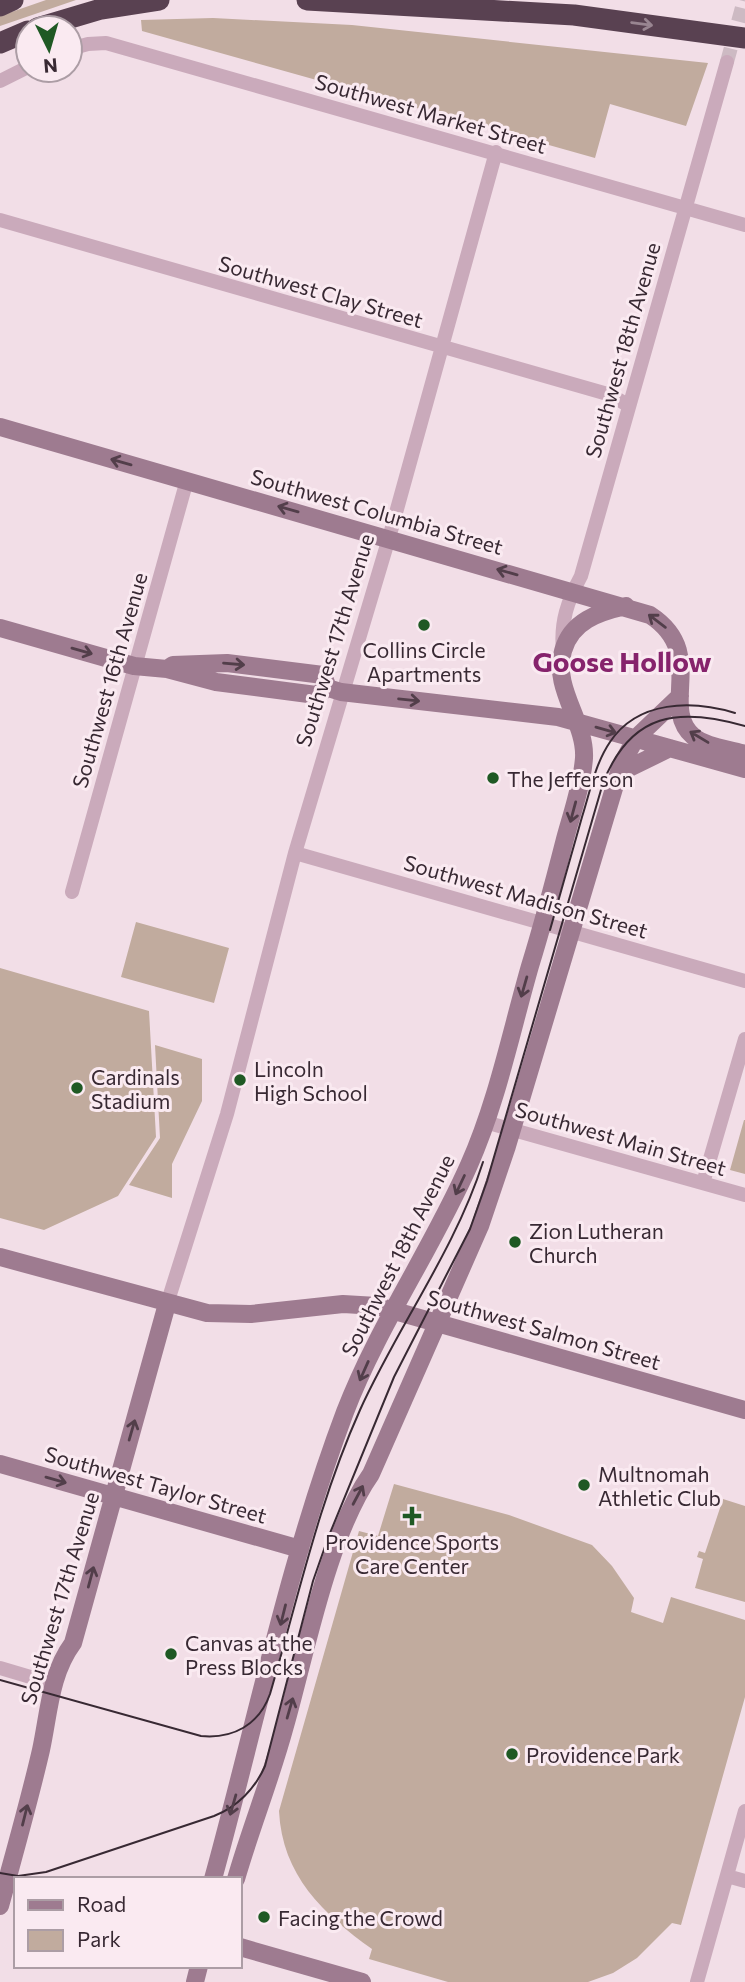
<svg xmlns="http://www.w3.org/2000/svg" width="745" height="1982" font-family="Commissioner,sans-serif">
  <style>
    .green { fill: #c1ab9e }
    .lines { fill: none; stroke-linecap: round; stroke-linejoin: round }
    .street-tunnel { stroke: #cdbac3; stroke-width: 14; stroke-dasharray: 14 7; stroke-linecap: butt }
    .street { stroke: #caaabb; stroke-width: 14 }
    .secondary { stroke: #9e7b90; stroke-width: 18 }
    .highway { stroke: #594151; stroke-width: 21 }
    .tram { stroke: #382933; stroke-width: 2 }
    .oneway { stroke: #998591 }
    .oneway2 { stroke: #523e4a }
    .poi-dot { fill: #1f5924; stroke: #faeaf1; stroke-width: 2.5 }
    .labels { text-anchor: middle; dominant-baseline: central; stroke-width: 6; stroke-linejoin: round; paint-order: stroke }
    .street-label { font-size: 21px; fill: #382933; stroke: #faeaf1 }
    .poi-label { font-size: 21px; fill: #382933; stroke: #faeaf1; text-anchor: start }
    .district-label { font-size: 28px; font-weight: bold; fill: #86236c; stroke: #faeaf1 }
  </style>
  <rect width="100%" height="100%" fill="#f2dee7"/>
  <path class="green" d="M46 0H76L0 26V16Z
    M213 18 352 25 708 63 686 126 610 104 595 158 142 31 141 20Z
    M136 922 229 948 214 1003 121 977Z
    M0 968 149 1011 156 1137 118 1196 44 1230 0 1218Z
    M155 1045 202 1059V1101L172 1164V1198L129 1185 160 1138Z
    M744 1120H745V1174L730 1170Z
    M394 1484 509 1515 592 1545 612 1566 634 1598 631 1612 663 1623 671 1597 745 1620V1697L681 1925 672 1923 637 1958 613 1973 588 1982H448L369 1959 372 1949C323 1914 282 1875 279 1811L359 1531 378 1536Z
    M723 1499 745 1506V1602L695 1588 703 1559 697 1557 699 1551 705 1553Z"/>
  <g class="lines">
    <path class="street-tunnel" d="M727 62 744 0"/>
    <path class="street" d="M70 49 88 44 106 43 745 225
      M0 81 28 67
      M0 220 611 395 629 406
      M563 650C560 622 568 600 581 576L727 62
      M295 853 745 981
      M72 892 187 480
      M485 1122 745 1195
      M703 1183 745 1039
      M167 1304 227 1114 295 853 389 538 496 152
      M0 1668 54 1684
      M727 1876 745 1881
      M697 1982 745 1811"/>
    <path class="secondary" d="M0 427 650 615C708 653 659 706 693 736 705 747 730 749 745 754
      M0 628 134 666 167 669 216 682 316 695 328 688
      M167 669 173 665 227 663 323 675 328 688 341 692 558 717 745 769
      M619 773 670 748
      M0 1257 207 1313 251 1314 343 1304 377 1306 745 1410
      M0 1464 300 1549
      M213 1879C256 1723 288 1563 345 1412 378 1326 432 1249 469 1165 497 1102 511 1032 530 966 543 924 554 882 565 839 572 813 582 785 584 758 586 722 552 688 563 651 571 621 599 612 626 606
      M236 1879C251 1827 271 1778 285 1726 306 1652 328 1535 371 1474L480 1226 507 1146 621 765 636 738 680 696
      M0 1906C14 1854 29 1802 41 1750 49 1713 50 1674 73 1643L167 1304
      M240 1947 362 1982
      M195 1982 199 1966"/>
    <path class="highway" d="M307 0 574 15 745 38
      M0 6 13 0
      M37 28 101 9 159 0
      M0 43 28 31"/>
    <path class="tram" d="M550 930C561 892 571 855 582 817 590 792 595 764 610 742 638 700 692 700 735 713
      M0 1680 201 1736C233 1739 259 1725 270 1694 298 1598 319 1501 360 1410 398 1326 455 1250 483 1162
      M0 1873 18 1876 46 1872 214 1816C237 1807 255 1789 265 1766L313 1581 328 1538 394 1377 470 1229 487 1181 603 783C631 712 679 707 745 726"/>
  </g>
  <defs><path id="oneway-shaft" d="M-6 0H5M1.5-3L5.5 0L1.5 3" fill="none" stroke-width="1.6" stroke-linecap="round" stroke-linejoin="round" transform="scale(1.75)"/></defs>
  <use class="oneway" href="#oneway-shaft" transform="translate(642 24) rotate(8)"/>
  <g class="oneway2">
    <use href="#oneway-shaft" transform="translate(121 462) rotate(-164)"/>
    <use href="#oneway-shaft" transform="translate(288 509) rotate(-164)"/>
    <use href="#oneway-shaft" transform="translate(507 572) rotate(-164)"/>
    <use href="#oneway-shaft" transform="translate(657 621) rotate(-143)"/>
    <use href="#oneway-shaft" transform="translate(82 651) rotate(16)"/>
    <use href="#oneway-shaft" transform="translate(234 664) rotate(5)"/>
    <use href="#oneway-shaft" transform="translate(409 700) rotate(6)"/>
    <use href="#oneway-shaft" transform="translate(606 730) rotate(16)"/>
    <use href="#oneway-shaft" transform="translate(699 737) rotate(-149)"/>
    <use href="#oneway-shaft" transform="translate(573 812) rotate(105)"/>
    <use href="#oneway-shaft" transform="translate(524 987) rotate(106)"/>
    <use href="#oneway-shaft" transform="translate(460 1185) rotate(115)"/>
    <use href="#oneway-shaft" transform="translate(364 1371) rotate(114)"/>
    <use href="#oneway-shaft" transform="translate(132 1430) rotate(-74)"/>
    <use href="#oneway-shaft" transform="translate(56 1480) rotate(16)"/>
    <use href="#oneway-shaft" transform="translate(358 1495) rotate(-62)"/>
    <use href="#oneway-shaft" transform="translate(91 1577) rotate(-75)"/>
    <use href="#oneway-shaft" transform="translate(283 1615) rotate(104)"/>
    <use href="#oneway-shaft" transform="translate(290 1708) rotate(-74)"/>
    <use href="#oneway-shaft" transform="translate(233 1805) rotate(106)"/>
    <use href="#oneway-shaft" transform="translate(25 1815) rotate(-76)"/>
  </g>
  <g class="poi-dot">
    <circle cx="424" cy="625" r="7"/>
    <circle cx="493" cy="778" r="7"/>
    <circle cx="240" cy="1080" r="7"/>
    <circle cx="77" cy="1088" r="7"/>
    <circle cx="515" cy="1242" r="7"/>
    <circle cx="584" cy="1485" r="7"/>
    <path d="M408.5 1505.5h7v7h7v7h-7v7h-7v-7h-7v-7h7z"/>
    <circle cx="171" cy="1654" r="7"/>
    <circle cx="512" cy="1754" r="7"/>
    <circle cx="264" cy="1917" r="7"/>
  </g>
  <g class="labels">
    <g class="street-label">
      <text transform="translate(431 113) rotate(16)">Southwest Market Street</text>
      <text transform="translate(321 291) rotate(16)">Southwest Clay Street</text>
      <text transform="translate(622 350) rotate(-74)">Southwest 18th Avenue</text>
      <text transform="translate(377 511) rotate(16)">Southwest Columbia Street</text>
      <text transform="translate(334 640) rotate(-73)">Southwest 17th Avenue</text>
      <text transform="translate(109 680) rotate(-74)">Southwest 16th Avenue</text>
      <text transform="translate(526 896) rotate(16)">Southwest Madison Street</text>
      <text transform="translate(621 1138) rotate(16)">Southwest Main Street</text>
      <text transform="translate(397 1255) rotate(-63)">Southwest 18th Avenue</text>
      <text transform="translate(544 1329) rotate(16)">Southwest Salmon Street</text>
      <text transform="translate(156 1484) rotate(16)">Southwest Taylor Street</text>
      <text transform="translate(59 1598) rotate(-73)">Southwest 17th Avenue</text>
    </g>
    <g class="poi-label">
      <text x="424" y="649" text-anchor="middle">Collins Circle<tspan x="424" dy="24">Apartments</tspan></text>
      <text x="507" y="778">The Jefferson</text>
      <text x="254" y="1068">Lincoln<tspan x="254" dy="24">High School</tspan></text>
      <text x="91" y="1076">Cardinals<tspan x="91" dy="24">Stadium</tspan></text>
      <text x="529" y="1230">Zion Lutheran<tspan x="529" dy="24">Church</tspan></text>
      <text x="598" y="1473">Multnomah<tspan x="598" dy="24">Athletic Club</tspan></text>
      <text x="412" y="1541" text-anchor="middle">Providence Sports<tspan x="412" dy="24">Care Center</tspan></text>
      <text x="185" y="1642">Canvas at the<tspan x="185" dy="24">Press Blocks</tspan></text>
      <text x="526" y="1754">Providence Park</text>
      <text x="278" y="1917">Facing the Crowd</text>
    </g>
    <g class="district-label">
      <text x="622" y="661">Goose Hollow</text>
    </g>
  </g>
  <rect x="14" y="1877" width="228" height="91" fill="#faeaf1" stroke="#ac9da5" stroke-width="2"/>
  <rect x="28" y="1900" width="35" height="10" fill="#9e7b90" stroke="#ac9da5" stroke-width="2"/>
  <text x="77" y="1912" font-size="21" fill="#382933">Road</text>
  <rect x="28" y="1930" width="35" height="21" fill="#c1ab9e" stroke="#ac9da5" stroke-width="2"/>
  <text x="77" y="1947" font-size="21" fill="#382933">Park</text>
  <g transform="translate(49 49) rotate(175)"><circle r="33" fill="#faeaf1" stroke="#ac9da5" stroke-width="2"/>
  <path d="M0-5L12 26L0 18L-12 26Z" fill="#1f5924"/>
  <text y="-10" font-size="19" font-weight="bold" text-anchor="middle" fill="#382933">N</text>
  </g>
</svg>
